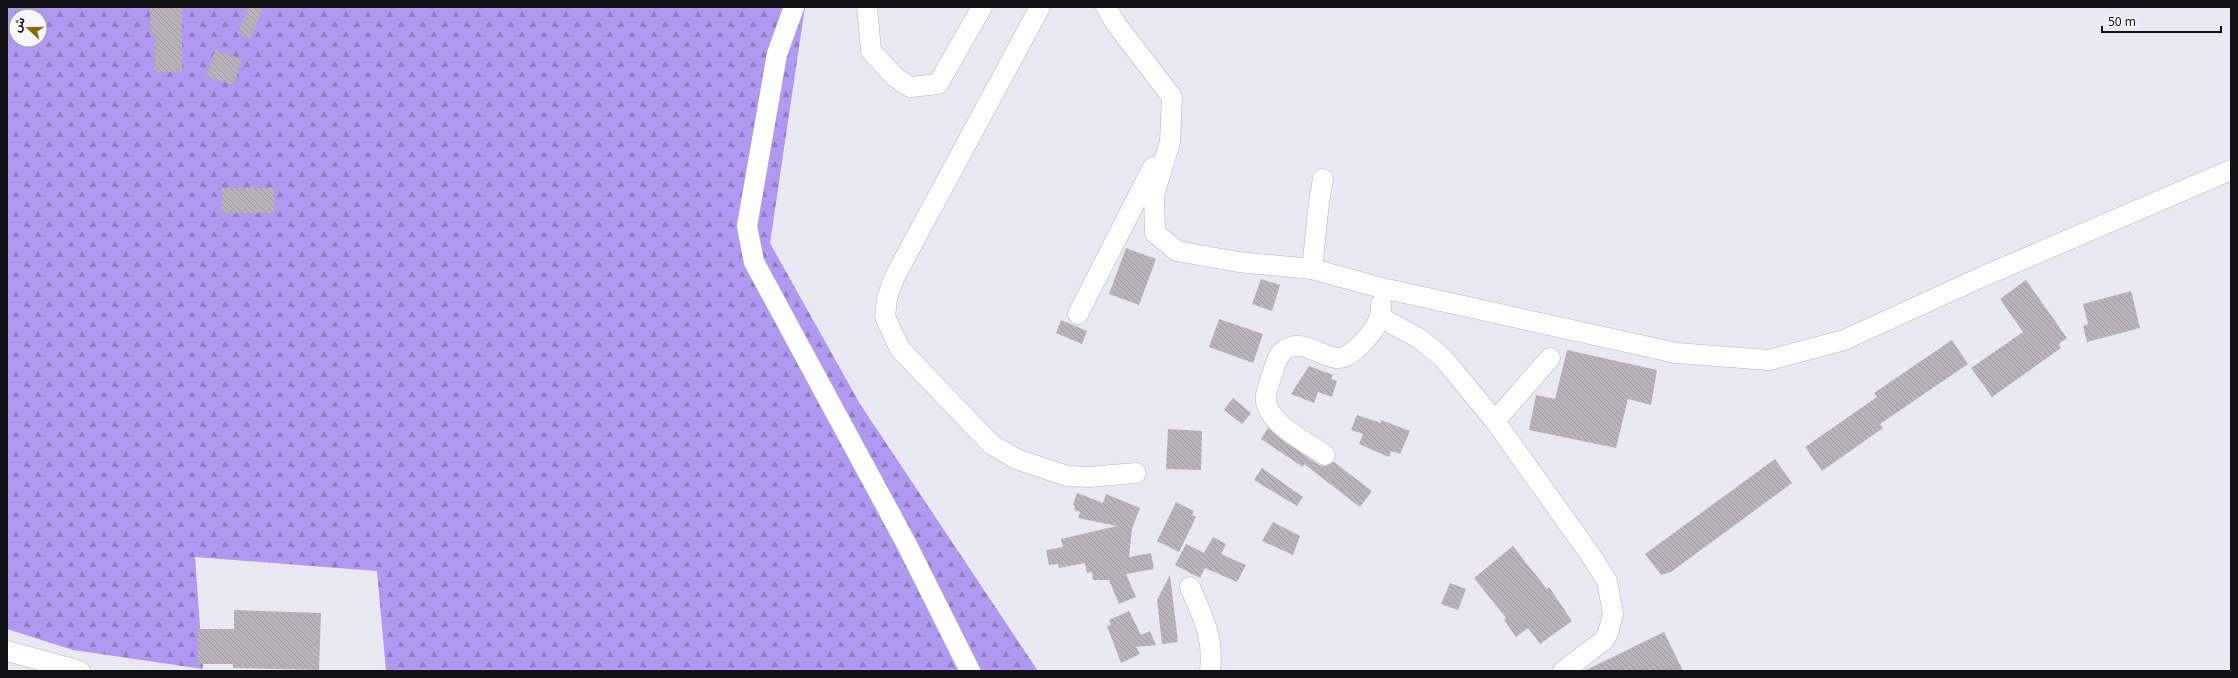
<svg xmlns="http://www.w3.org/2000/svg" width="2238" height="678" font-family="Georgia,'Noto Sans Arabic',serif">
  <style>
    .forest { fill: url(#forest-firs); fill-rule: evenodd }
    .building { fill: url(#building-back-hatch) }
    .lines { fill: none; stroke-linecap: round; stroke-linejoin: round }
    .minor-casing { stroke: #b4b2bd; stroke-width: 21 }
    .minor { stroke: #fff; stroke-width: 20 }
  </style>
  <defs>
    <pattern id="forest-firs" width="22" height="20" patternUnits="userSpaceOnUse"><rect width="22" height="20" fill="#b198f0"/><path d="M5 1l3.5 6h-7zM16 11l3.5 6h-7z" fill="#8f7bc1"/></pattern>
    <pattern id="building-back-hatch" width="6" height="6" patternUnits="userSpaceOnUse"><rect width="6" height="6" fill="#bab3bc"/><path d="M-1 5l2 2M0 0l6 6M5-1l2 2" fill="none" stroke="#9f99a1"/></pattern>
  </defs>
  <rect width="100%" height="100%" fill="#eae8f3"/>
  <path class="forest" d="M7 7H805L770 243 860 404 1038 671H386L377 571 195 557 203 669 73 650 7 629ZM16 16H40V40H16Z"/>
  <path class="building" d="M150 7H182V72H155V35H151Z
    M249 7H264L250 39 238 33Z
    M215 50 242 59 234 85 206 76Z
    M222 188H274V213H222Z
    M1126 248 1156 259 1139 305 1109 294Z
    M1261 279 1280 285 1272 311 1252 304Z
    M2026 280 2067 338 2059 344 2061 348 1992 397 1971 368 2023 332 2000 299Z
    M2131 291 2140 328 2087 342 2083 326 2088 324 2083 304Z
    M1219 319 1263 334 1253 363 1209 347Z
    M1061 320 1087 331 1082 344 1056 333Z
    M1952 340 1968 364 1880 424 1883 428 1822 471 1805 447 1877 397 1874 393Z
    M1567 350 1657 370 1651 405 1628 399 1616 448 1529 430 1536 395 1555 399Z
    M1309 366 1333 375 1331 379 1337 381 1332 397 1318 392 1314 403 1291 394Z
    M1233 398 1251 413 1242 424 1224 410Z
    M1357 415 1381 423V420L1410 431 1400 454 1391 451 1389 457 1359 444 1363 434 1351 430Z
    M1268 428 1281 439 1319 465 1325 466 1334 462 1372 491 1360 507 1304 464 1303 467 1261 439Z
    M1168 429 1202 431 1201 470 1166 469Z
    M1775 459 1792 483 1671 572 1661 575 1645 554Z
    M1262 468 1303 497 1297 506 1254 480Z
    M1077 493 1103 503 1106 494 1140 508 1132 529 1129 557 1151 553 1154 569 1126 574 1136 597 1119 604 1109 580H1093L1092 572 1087 573 1085 563 1059 568 1058 564 1049 565 1046 550 1063 547 1061 539 1117 526 1078 518 1080 512 1074 510 1075 506 1073 505Z
    M1176 502 1194 511 1192 515 1196 517 1179 552 1157 541Z
    M1273 522 1300 536 1293 555 1262 541Z
    M1213 537 1226 544 1221 554 1246 565 1237 582 1205 568 1200 578 1175 565 1186 544 1204 553Z
    M1513 546 1547 589 1549 587 1572 621 1540 644 1528 628 1516 637 1504 620 1506 618 1474 578Z
    M1170 575 1178 642 1162 644 1157 600Z
    M1450 583 1466 589 1458 610 1441 604Z
    M234 610 321 613 319 670 233 668V664H198V629H234Z
    M1129 611 1141 635 1150 631 1156 645 1136 647 1140 654 1121 663 1107 626 1111 625 1109 620Z
    M1664 632 1683 671H1584Z"/>
  <g class="lines">
    <defs>
      <path id="minor" d="M794 7 777 54 747 226 754 262 906 543 970 671
        M867 7 871 51 895 77 910 87 938 84 982 7
        M1040 7 894 278 887 298 885 317 900 349 991 444 1016 459 1067 476 1089 477 1136 473
        M1106 7 1116 24 1172 97 1170 142 1154 195 1155 233 1177 251 1238 262 1312 269 1382 288 1676 353 1769 360 1844 340 1984 276 2231 170
        M1312 269 1319 202 1323 179
        M1078 314 1153 167
        M1380 317 1420 339 1443 358 1495 421 1592 557 1607 581 1613 614 1608 633 1603 641 1563 671
        M1495 421 1550 358
        M1325 455C1307 442 1262 421 1266 395 1267 388 1270 381 1272 375 1275 366 1277 354 1286 349 1303 339 1320 356 1336 358 1351 360 1377 330 1380 316 1381 312 1381 308 1381 304
        M1190 587C1203 617 1214 637 1210 671
        M7 651 80 671"/>
    </defs>
    <use href="#minor" class="minor-casing"/>
    <use href="#minor" class="minor"/>
  </g>
  <rect width="2238" height="678" fill="none" stroke="#111014" stroke-width="16"/>
  <g transform="translate(28 28) rotate(291)"><circle r="19" fill="#f8f6ff" stroke="#9c9aa1"/>
  <path d="M0-3L7 15L0 10L-7 15Z" fill="#836a04"/>
  <text y="-6" font-size="11" font-weight="bold" text-anchor="middle" fill="#111014">ش</text>
  </g>
  <path d="M2102 26v6h119v-6" fill="none" stroke="#111014" stroke-width="2"/>
  <text x="2108" y="26" font-size="12" fill="#111014" stroke="#f8f6ff" stroke-width="3" paint-order="stroke">50 m</text>
</svg>
